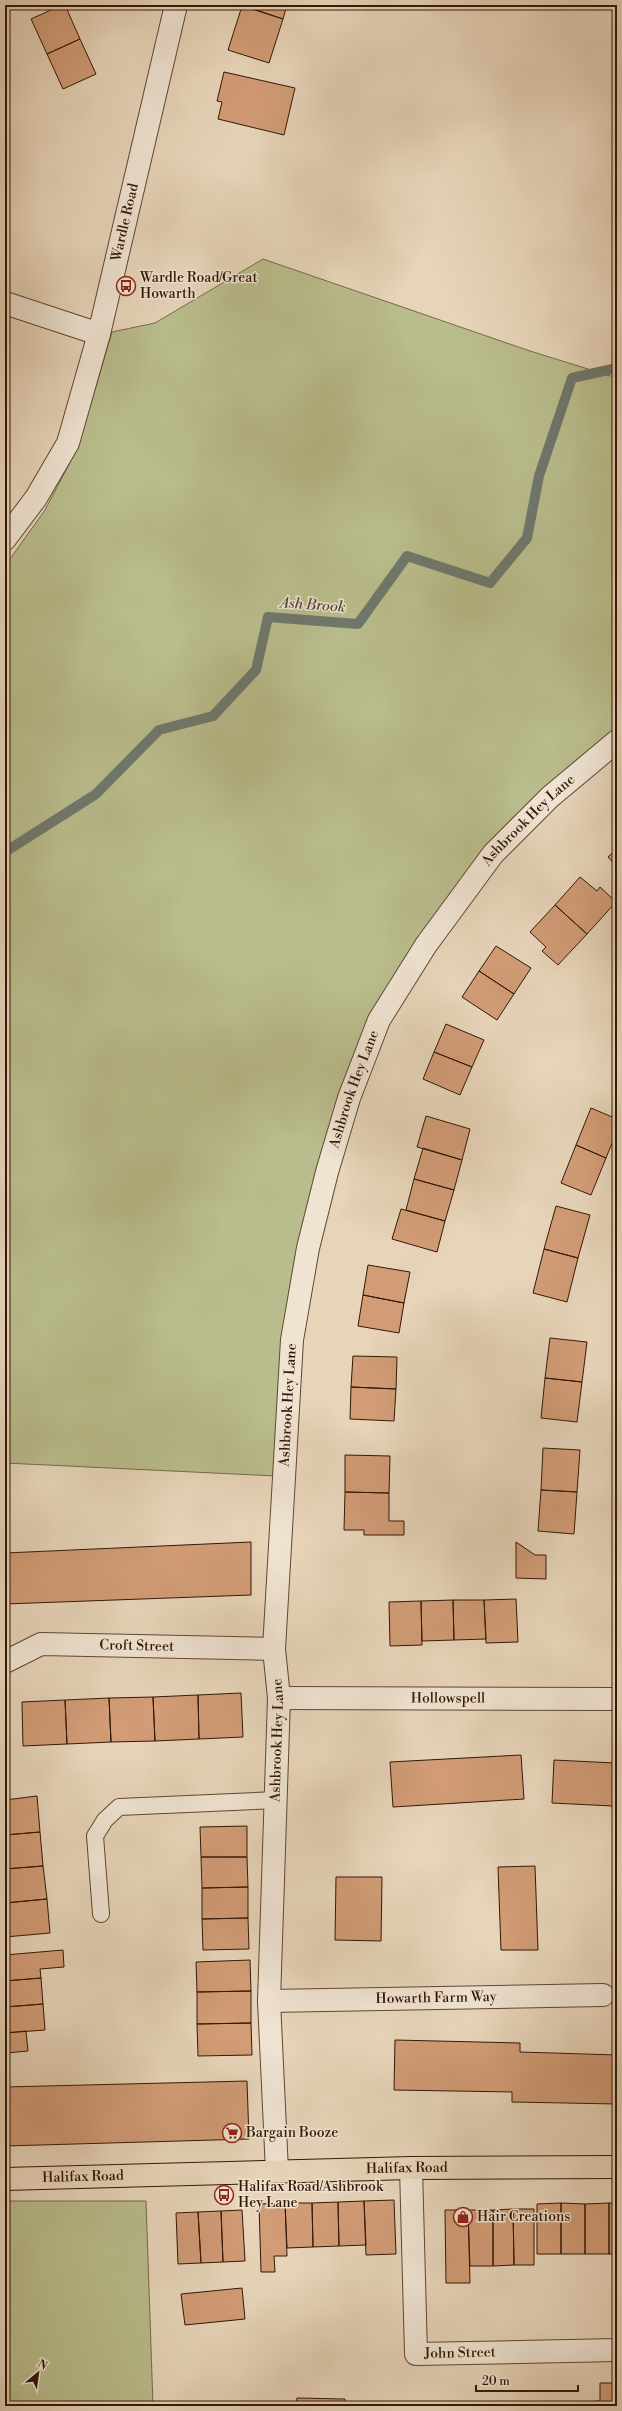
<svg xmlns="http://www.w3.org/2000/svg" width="622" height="2411" font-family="'Libre Bodoni',serif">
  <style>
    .green { fill: #b9bc8c; stroke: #766a48 }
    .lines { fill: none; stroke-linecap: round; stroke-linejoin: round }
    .stream { stroke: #6f786c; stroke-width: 10 }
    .building { fill: #d19c76; stroke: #321804 }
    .service-casing { stroke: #5f4731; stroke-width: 18 }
    .minor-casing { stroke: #5f4731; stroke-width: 24 }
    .tertiary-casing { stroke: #5f4731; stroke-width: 24 }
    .trunk-casing { stroke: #321804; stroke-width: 24 }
    .service { stroke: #efe3d2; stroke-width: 16 }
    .minor { stroke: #efe3d2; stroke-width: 22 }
    .tertiary { stroke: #efe3d2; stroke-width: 22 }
    .trunk { stroke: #e7d4b9; stroke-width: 22 }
    .labels { text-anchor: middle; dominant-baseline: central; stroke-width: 3; stroke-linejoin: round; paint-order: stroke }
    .street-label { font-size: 14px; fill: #321804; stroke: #efe3d2 }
    .poi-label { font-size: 14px; fill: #321804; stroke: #efe3d2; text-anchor: start }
    .water-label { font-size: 15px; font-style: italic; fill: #504838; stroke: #efe3d2 }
  </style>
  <rect width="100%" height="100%" fill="#e7d4b9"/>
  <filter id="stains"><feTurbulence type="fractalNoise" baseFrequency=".005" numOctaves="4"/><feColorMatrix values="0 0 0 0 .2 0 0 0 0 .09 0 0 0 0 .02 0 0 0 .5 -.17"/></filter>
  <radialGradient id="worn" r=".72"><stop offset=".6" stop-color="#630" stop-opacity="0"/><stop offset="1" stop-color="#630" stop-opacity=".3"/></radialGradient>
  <path class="green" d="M263 259 530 351 617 378V730L548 786 479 859 340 1100 276 1476 5 1463V566L45 510 78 447 112 332 155 323Z
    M5 2201H146L153 2406H5Z"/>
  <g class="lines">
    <path class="stream" d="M5 852 96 794 159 730 213 716 256 670 268 617 358 624 407 556 490 583 527 538 539 476 572 378 617 368"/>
  </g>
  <path class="building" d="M62 5H65L80 39 47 54 31 19Z
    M242 5H287L283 19Z
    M242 6 283 19 269 63 228 50Z
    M80 39 96 74 63 89 47 54Z
    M224 72 295 88 284 135 218 119 222 102 217 101Z
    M617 849V867L608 857Z
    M580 877 597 891 600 887 616 902 587 934 555 905Z
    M555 905 587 934 558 965 542 951 546 947 530 932Z
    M496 946 531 968 514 994 479 971Z
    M479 971 514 994 497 1020 462 997Z
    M446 1024 484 1040 472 1067 434 1052Z
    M434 1052 472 1067 460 1095 423 1079Z
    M591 1108 617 1119V1131L606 1158 576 1145Z
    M426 1116 470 1129 462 1160 417 1147Z
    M576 1145 606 1158 591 1195 561 1183Z
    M423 1148 462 1160 454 1190 414 1179Z
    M414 1179 454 1190 445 1221 406 1210Z
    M556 1206 590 1215 578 1258 544 1249Z
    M401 1209 445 1221 437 1252 392 1239Z
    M544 1249 578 1258 567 1302 533 1293Z
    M368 1265 410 1272 404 1303 363 1295Z
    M363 1295 404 1303 399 1333 358 1326Z
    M550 1338 587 1342 582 1382 545 1378Z
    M353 1356 397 1357 396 1389 351 1387Z
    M545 1378 582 1382 577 1422 541 1418Z
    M351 1387 396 1389 394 1421 350 1419Z
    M543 1448 580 1450 577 1492 541 1490Z
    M345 1455 390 1456 389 1493 345 1492Z
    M541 1490 577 1492 574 1534 538 1531Z
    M345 1492 389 1493V1521H404V1535H364V1530H344Z
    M251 1542V1595L5 1604V1553Z
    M516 1542 535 1555H546V1579L516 1578Z
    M516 1599 518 1642 486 1643 484 1600Z
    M453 1600H484L486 1639 454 1640Z
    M453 1600 454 1640 422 1641 421 1601Z
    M421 1601 422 1645 390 1646 389 1602Z
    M241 1693 243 1737 199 1739 198 1695Z
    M198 1695 199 1739 155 1741 153 1697Z
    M153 1697 155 1741 111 1742 109 1698Z
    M109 1698 111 1742 67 1744 65 1700Z
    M65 1700 67 1744 23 1746 22 1702Z
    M521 1755 524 1799 393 1807 390 1762Z
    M554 1760 615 1763 613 1806 552 1803Z
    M37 1796 40 1832 5 1835V1800Z
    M247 1826V1857H201L200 1827Z
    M40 1832 43 1866 5 1869V1835Z
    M201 1857H247L248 1887 202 1888Z
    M43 1866 47 1899 5 1903V1869Z
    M535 1866 538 1950H501L498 1867Z
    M336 1877H382L381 1941 335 1940Z
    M248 1887V1918L202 1919V1888Z
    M47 1899 50 1933 5 1937V1903Z
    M248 1918 249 1949 203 1950 202 1919Z
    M63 1950 64 1967 40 1969 41 1978 5 1981V1955Z
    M250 1960 251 1991 197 1992 196 1962Z
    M41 1978 43 2004 5 2007V1981Z
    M251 1991V2023L197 2024V1992Z
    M43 2004 45 2030 5 2033V2007Z
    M251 2023 252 2055 198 2056 197 2024Z
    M26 2031 28 2051 7 2053 5 2033Z
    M395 2040 520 2043V2052L617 2055V2104L512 2102V2092L394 2090Z
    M247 2081 249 2139 5 2146V2087Z
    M394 2200 396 2254 366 2255 364 2201Z
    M364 2201 366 2245 339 2246 338 2202Z
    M338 2202 339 2246 313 2247 312 2203Z
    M285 2203 287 2256H274L275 2272H261L259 2204Z
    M285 2203H312L313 2247 287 2248Z
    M561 2203 585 2204V2254H561Z
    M561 2203V2254H537V2204Z
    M609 2203H617V2254H609Z
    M609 2203V2254H585V2204Z
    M513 2209 514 2265 493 2266V2210Z
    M513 2209H534V2265H514Z
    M242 2210 245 2261 223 2262 221 2211Z
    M445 2210H468L470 2283H446Z
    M468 2210H493V2266H470Z
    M221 2211 223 2262 201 2263 198 2212Z
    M198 2212 201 2263 178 2264 176 2213Z
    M242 2288 245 2319 185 2325 181 2294Z
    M600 2383H617V2406H584V2402L600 2401Z
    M297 2398 345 2399V2406H296Z"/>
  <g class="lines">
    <defs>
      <path id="service" d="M101 1914 95 1836 105 1820 119 1807 276 1800"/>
      <g id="minor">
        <path d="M5 303 99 334"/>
        <path id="s1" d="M5 1662 41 1644 274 1649"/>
        <path id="s2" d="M279 1698 617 1699"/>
        <path id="s3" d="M269 2001 603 1995"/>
        <path id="s4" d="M411 2168 416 2354 617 2350"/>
        <path id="s5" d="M277 2171 269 2001 279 1698 274 1649 292 1340 308 1248 327 1172 349 1098 379 1020 426 945 493 854 550 797 617 741"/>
      </g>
      <g id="tertiary">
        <path id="s6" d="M5 539 36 498 68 443 99 334 176 5"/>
      </g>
      <g id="trunk">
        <path id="s7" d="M5 2179 411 2168 617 2167"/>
      </g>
    </defs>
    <use href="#service" class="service-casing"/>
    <use href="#minor" class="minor-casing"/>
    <use href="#tertiary" class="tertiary-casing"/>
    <use href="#trunk" class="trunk-casing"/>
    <use href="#service" class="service"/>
    <use href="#minor" class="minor"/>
    <use href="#tertiary" class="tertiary"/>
    <use href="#trunk" class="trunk"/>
  </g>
  <defs>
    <symbol id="bus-ring" viewBox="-11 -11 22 22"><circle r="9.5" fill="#efe3d2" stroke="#8f2418" stroke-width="1.5"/><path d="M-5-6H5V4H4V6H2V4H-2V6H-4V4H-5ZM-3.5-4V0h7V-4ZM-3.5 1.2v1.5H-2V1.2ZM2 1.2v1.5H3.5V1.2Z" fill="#8f2418"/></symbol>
    <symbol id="supermarket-ring" viewBox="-11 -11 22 22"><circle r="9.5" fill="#efe3d2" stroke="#8f2418" stroke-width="1.5"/><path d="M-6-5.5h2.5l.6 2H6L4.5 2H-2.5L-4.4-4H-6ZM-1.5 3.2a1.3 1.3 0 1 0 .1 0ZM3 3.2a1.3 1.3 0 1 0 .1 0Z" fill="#8f2418"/></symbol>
    <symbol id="shop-ring" viewBox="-11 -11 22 22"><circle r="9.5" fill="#efe3d2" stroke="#8f2418" stroke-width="1.5"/><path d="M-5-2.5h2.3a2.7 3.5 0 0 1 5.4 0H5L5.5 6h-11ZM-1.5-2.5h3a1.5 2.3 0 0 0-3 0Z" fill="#8f2418"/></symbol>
  </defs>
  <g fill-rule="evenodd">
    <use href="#bus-ring" x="115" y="275" width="22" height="22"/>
    <use href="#supermarket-ring" x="221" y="2122" width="22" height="22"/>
    <use href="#bus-ring" x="213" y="2184" width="22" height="22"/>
    <use href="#shop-ring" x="452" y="2206" width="22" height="22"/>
  </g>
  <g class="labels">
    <g class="street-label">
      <text stroke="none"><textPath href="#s6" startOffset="343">Wardle Road</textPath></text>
      <text stroke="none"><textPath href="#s5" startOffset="1415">Ashbrook Hey Lane</textPath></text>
      <text stroke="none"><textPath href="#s5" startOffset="1091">Ashbrook Hey Lane</textPath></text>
      <text stroke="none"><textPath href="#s5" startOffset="767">Ashbrook Hey Lane</textPath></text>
      <text stroke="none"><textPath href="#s1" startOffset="136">Croft Street</textPath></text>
      <text stroke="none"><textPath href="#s2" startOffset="169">Hollowspell</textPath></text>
      <text stroke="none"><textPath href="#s5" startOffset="431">Ashbrook Hey Lane</textPath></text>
      <text stroke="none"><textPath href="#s3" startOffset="167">Howarth Farm Way</textPath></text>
      <text stroke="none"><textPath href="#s7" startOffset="402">Halifax Road</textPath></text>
      <text stroke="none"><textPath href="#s7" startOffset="78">Halifax Road</textPath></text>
      <text stroke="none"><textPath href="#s4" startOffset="230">John Street</textPath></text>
    </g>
    <g class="poi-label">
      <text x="140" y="278">Wardle Road/Great<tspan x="140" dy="16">Howarth</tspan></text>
      <text x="246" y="2133">Bargain Booze</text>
      <text x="238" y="2187">Halifax Road/Ashbrook<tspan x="238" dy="16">Hey Lane</tspan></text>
      <text x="477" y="2217">Hair Creations</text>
    </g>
    <g class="water-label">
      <text transform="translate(313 605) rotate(4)">Ash Brook</text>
    </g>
  </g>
  <rect width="622" height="2411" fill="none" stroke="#e7d4b9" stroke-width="20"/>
  <rect x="6" y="6" width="610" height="2399" fill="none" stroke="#321804" stroke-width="2"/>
  <rect x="10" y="10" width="602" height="2391" fill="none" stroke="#321804"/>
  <g transform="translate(38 2373) rotate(29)" stroke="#efe3d2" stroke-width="3" paint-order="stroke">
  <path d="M0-3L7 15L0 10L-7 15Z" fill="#321804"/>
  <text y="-6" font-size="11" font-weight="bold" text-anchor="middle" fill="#321804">N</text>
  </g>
  <path d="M476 2385v6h102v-6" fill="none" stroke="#321804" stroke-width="2"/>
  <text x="482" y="2385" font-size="12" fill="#321804" stroke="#efe3d2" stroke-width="3" paint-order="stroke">20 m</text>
  <rect width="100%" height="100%" filter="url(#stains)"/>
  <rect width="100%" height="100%" fill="url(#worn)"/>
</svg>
